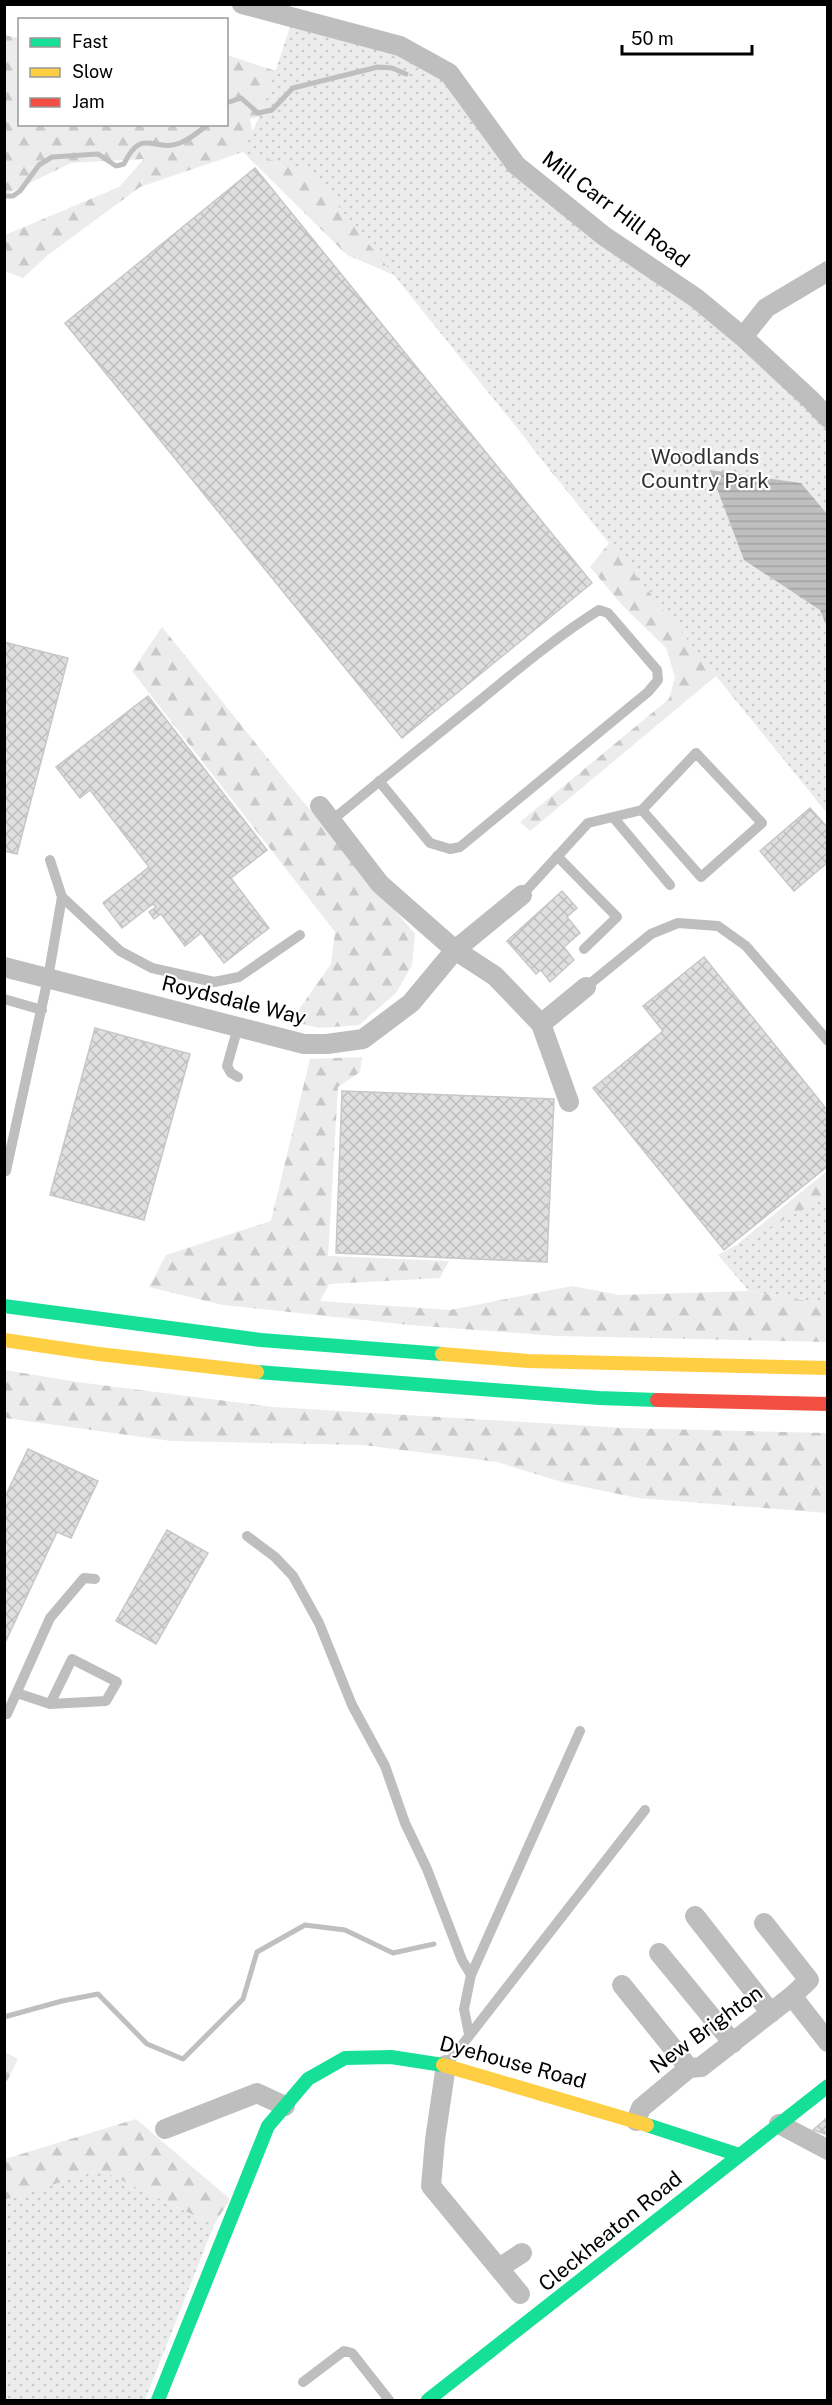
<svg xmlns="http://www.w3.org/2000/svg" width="832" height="2405" font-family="'Public Sans',sans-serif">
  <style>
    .forest { fill: url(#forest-firs) }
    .park { fill: url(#park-dots) }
    .water { fill: url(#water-rules) }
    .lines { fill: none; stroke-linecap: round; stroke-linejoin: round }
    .stream { stroke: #bfbfbf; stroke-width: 5 }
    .building { fill: url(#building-cross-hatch); stroke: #c7c7c7; stroke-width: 1.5 }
    .lane { stroke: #bebebe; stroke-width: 10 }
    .street { stroke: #bebebe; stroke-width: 20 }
    .fast { stroke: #16e098; stroke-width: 14 }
    .slow { stroke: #ffcf43; stroke-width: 14 }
    .jam { stroke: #f24e42; stroke-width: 14 }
    .labels { text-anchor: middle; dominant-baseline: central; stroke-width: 4.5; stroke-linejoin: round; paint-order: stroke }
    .street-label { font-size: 21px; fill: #000; stroke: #fff }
    .park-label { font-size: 21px; fill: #333; stroke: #fff }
  </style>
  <defs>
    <pattern id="forest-firs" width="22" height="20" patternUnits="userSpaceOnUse" patternTransform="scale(1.5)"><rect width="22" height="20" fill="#ececec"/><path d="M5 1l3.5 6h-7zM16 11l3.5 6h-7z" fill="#c9c9c9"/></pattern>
    <pattern id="park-dots" width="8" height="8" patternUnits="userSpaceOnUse" patternTransform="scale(1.5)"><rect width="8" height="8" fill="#ececec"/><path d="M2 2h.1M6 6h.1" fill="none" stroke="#c9c9c9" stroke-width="1.8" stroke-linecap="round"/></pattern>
    <pattern id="water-rules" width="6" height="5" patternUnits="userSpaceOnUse" patternTransform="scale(1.5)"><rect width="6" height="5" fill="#bfbfbf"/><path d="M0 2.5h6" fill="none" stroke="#a2a2a2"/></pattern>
    <pattern id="building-cross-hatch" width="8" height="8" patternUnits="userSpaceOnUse" patternTransform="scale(1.5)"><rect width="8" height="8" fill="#dfdfdf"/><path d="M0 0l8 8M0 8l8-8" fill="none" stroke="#bebebe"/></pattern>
  </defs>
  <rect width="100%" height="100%" fill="#fff"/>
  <path class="forest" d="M4 35 19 38 20 124H226L227 55 276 71 317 103 250 119 254 141H358L827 813 716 676 530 831 520 822 669 699 675 677 666 648 622 605 590 567 609 543 529 444 464 305 347 255 243 152 140 187 48 255 23 278 5 271V235L119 187 144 159 71 163 5 195Z
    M162 627 295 792 415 934 412 965 396 993 359 1025 319 1028 291 1021 331 964 335 932 132 671Z
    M362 1057 360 1072 338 1087 328 1256 449 1261 440 1278 329 1284 320 1301 450 1310 572 1286 620 1295 749 1291 827 1304V1342L557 1336 410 1325 223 1305 149 1287 166 1255 271 1221 310 1059Z
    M827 1171V1203L735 1246Z
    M5 1370 77 1382 273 1407 625 1428 827 1433V1513L638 1498 565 1483 497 1462 363 1445 171 1441 5 1418Z
    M5 2052 18 2059 5 2085Z
    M136 2119 230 2199 214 2225 100 2170 5 2200V2159Z"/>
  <path class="park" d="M293 18 449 73 516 165 827 418V813L310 171 243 152 263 109Z
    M827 1197V1304L749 1291 718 1255Z
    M100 2170 214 2225 145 2400H5L4 2200Z"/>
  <path class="water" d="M710 470 801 483 827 514V627L820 610 744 560Z"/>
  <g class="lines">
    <path class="stream" d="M226 103 241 98 258 113 272 110 293 88 378 67 392 68 406 74
      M4 196H13L20 191 39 165 52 157 98 154 116 166 124 164C142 126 154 153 180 143 190 139 200 131 208 124
      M4 2017 62 2001 98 1994 147 2044 183 2059 243 1999 257 1952 305 1925 345 1930 393 1953 434 1944"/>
  </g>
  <path class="building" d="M255 168 592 583 402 738 65 323Z
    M4 642 68 658 17 854 4 851Z
    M148 696 267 850 231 878 269 928 224 963 201 933 185 946 161 914 154 919 149 912 156 907 153 904 122 928 103 903 149 867 90 790 80 798 56 767Z
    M810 808 828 828V862L794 891 760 851Z
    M562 891 577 908 567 917 580 933 564 947 574 960 550 982 541 970 536 974 507 941Z
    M704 957 828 1111V1166L724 1250 593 1088 663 1031 643 1006Z
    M95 1028 190 1054 144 1220 50 1195Z
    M342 1091 554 1099 547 1262 336 1253Z
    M28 1449 98 1481 71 1538 57 1532 4 1645V1499Z
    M167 1530 208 1553 156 1644 116 1621Z
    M828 2117V2132L825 2134 813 2130Z"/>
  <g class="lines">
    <path class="lane" d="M613 817 670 885
      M332 820C380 781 429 741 478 702 517 670 556 637 599 610L608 613 657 670 658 680 648 692 460 847 450 849 430 843 379 781
      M557 856 617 917 584 949
      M522 895 588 823 642 810 696 753 762 823 701 877 642 810
      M62 897 120 951 152 968 214 982 239 977 300 935
      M586 987 651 934 678 923 718 926 746 946 828 1041
      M4 999 42 1010
      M238 1077 231 1073 227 1066 238 1027
      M6 1171 48 978 62 897 50 860
      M247 1536 275 1557 293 1576 319 1623 352 1705 385 1766 405 1823 427 1869 462 1960 471 1975
      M17 1693 50 1704 106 1701 117 1682 72 1659 50 1704
      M4 1714H7L50 1618 84 1578 95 1579
      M469 2034 464 2009 471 1975 580 1731
      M448 2063 645 1810
      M303 2382 344 2351 352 2353 389 2400"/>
    <path class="street" d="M242 4 400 46 449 73 516 165 604 236 696 298 743 337 811 400 828 418
      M743 337 766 308 828 271
      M320 806 380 884 455 950 495 976 541 1024 569 1102
      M4 967 304 1044H327L363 1039 411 1003 455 950 522 895
      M541 1024 586 987
      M695 1916 771 2013
      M659 1953 733 2043
      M622 1985 689 2068
      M792 1996 828 2042
      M446 2065 435 2140 431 2186 520 2294
      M636 2121 641 2108 689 2068 701 2067 792 1996 809 1980 764 1923
      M779 2124 828 2150
      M165 2129 257 2093 285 2106
      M499 2268 522 2253"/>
    <path class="fast" d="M4 1306 261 1340 442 1354
      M257 1372 599 1398 657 1400
      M647 2125 739 2155
      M158 2400 268 2126 308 2079 345 2058 391 2057 443 2065
      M428 2400 828 2086"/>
    <path class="slow" d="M4 1340 99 1354 257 1372
      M442 1354 528 1361 828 1368
      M443 2065 647 2125"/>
    <path class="jam" d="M657 1400 828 1404"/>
  </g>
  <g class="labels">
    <g class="street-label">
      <text transform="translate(616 209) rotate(37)">Mill Carr Hill Road</text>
      <text transform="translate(234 1000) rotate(14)">Roydsdale Way</text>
      <text transform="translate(706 2029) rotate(-36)">New Brighton</text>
      <text transform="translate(513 2062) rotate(15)">Dyehouse Road</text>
      <text transform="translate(610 2231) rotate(-39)">Cleckheaton Road</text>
    </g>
    <g class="park-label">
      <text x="705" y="456">Woodlands<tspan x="705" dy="24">Country Park</tspan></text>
    </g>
  </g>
  <rect width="832" height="2405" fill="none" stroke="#000000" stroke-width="12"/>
  <rect x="18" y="18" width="210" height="108" fill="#ffffff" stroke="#999999" stroke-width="1.5"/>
  <rect x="30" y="38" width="30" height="9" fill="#16e098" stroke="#999999" stroke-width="1.5"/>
  <text x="72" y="48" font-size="18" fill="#000000">Fast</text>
  <rect x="30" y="68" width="30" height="9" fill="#ffcf43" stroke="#999999" stroke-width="1.5"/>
  <text x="72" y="78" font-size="18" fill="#000000">Slow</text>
  <rect x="30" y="98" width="30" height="9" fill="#f24e42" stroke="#999999" stroke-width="1.5"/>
  <text x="72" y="108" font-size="18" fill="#000000">Jam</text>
  <path d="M622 45v9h130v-9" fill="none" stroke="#000000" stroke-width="3"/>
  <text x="631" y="45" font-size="18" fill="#000000" stroke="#ffffff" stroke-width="4.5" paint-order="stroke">50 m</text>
</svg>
